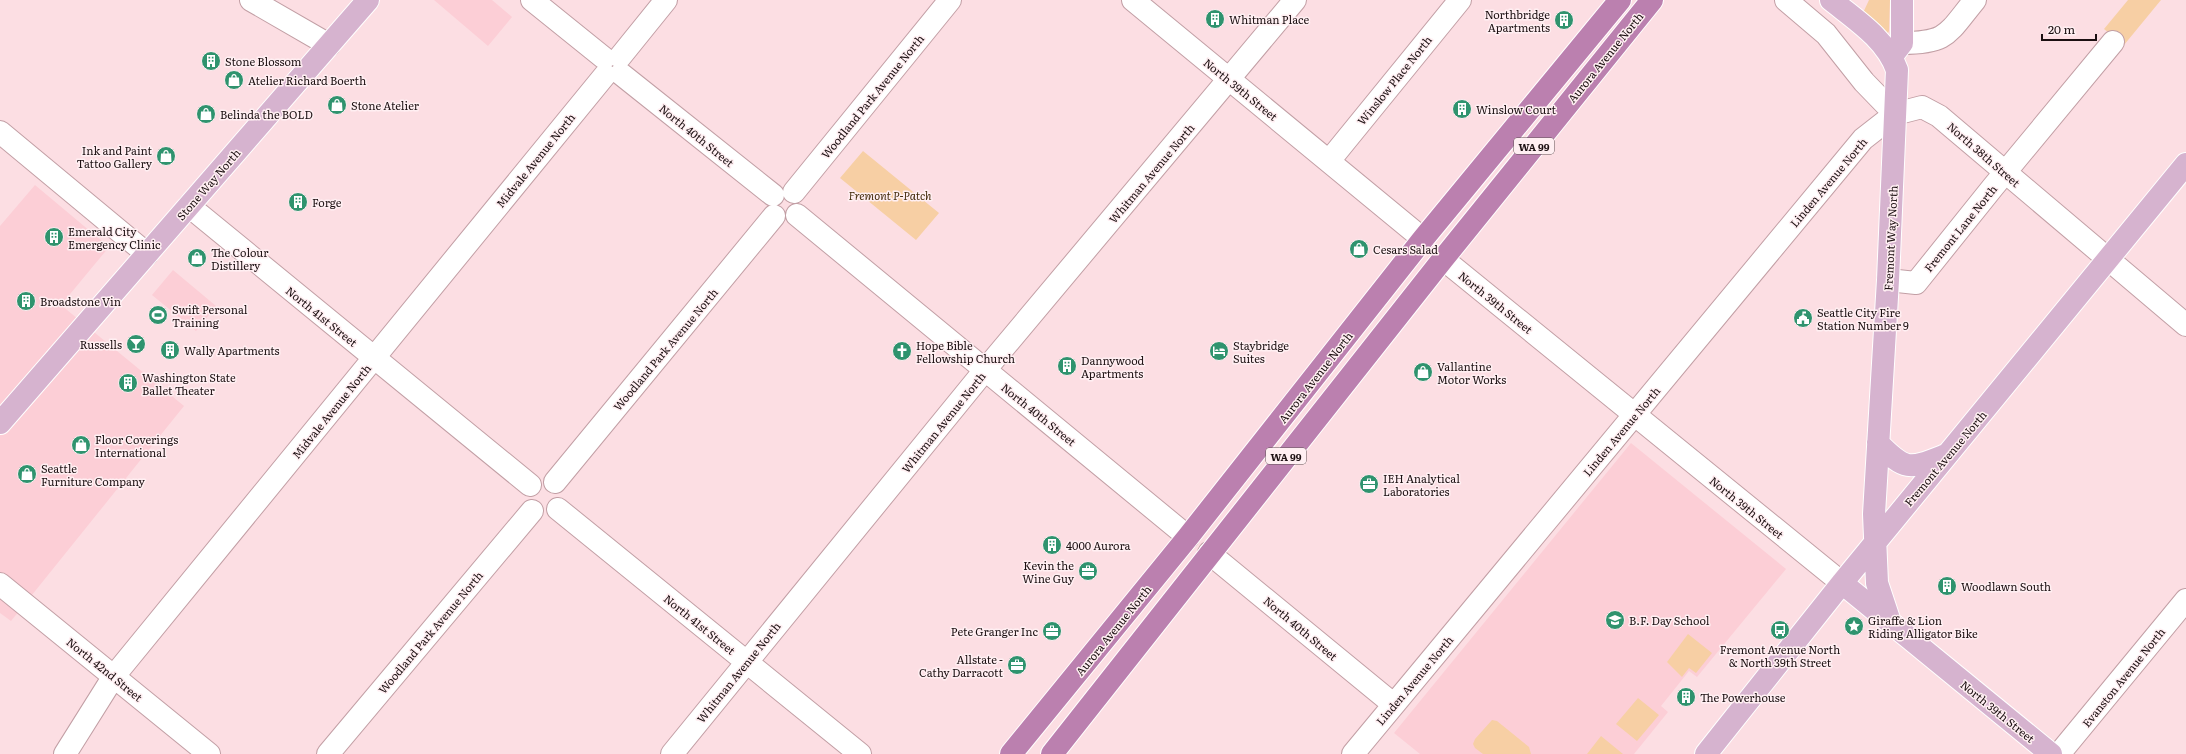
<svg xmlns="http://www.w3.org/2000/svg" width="2186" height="754" font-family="Literata,serif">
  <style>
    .built { fill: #fcced6 }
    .green { fill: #f7cfa4 }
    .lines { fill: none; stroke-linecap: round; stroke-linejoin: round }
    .minor-casing { stroke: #c29fa5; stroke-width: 24 }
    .major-casing { stroke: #fff; stroke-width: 24 }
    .highway-casing { stroke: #fff; stroke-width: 24 }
    .minor { stroke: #fff; stroke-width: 22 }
    .major { stroke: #d6b3cf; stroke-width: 22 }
    .highway { stroke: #bb80af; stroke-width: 22 }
    .labels { text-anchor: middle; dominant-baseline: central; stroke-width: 3; stroke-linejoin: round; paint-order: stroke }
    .shield { fill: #ffeff2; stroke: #5f5254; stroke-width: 1 }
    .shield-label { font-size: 10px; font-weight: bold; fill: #1b0f11 }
    .poi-label { font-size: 11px; fill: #1b0f11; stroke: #ffeff2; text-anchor: start }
    .street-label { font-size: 11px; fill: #1b0f11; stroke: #ffeff2 }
    .park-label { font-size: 11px; font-style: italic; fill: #432b0b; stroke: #ffeff2 }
  </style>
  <rect width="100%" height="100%" fill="#fcdee3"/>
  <path class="built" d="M434 0H492L512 17 488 46Z
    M35 185 109 247 61 305 184 406 11 621 0 613V226Z
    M173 270 216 306 196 331 152 295Z
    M1631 443 1786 569 1697 677 1689 671 1661 706 1668 712 1634 754H1420L1394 733Z"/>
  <path class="green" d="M1869 0H1890L1889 31 1888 33 1862 15Z
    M2128 0H2161L2124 45 2104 29Z
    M863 151 939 213 916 240 840 178Z
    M1688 634 1712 653 1696 673 1689 668 1682 677 1667 662Z
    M1638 698 1659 715 1637 741 1616 724Z
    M1492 720 1497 721 1529 747 1531 754H1483L1475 748 1473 744 1475 739Z
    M1601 736 1623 754H1587Z"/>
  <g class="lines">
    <defs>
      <path id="minor" d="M251 0 329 45
        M532 0 604 58
        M1133 0 1423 239
        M1786 0 1826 34 1864 82 1895 114
        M1902 43C1948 43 1947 34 1975 0
        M620 57 666 0
        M621 74 773 195
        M0 132 147 254
        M1329 161 1460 0
        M794 192 950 0
        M189 206 530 485
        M797 215 1188 537
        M1443 259 1842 583
        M1888 280 1916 283 1993 187 2113 42
        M555 482 774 216
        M558 509 860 754
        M1209 553 1393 704
        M0 584 209 754
        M65 754 114 676 605 75
        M328 754 532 511
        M672 754 985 370 1295 0
        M1353 754 1863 139 1895 114 1922 107 1939 116 2186 325
        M2059 754 2186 600"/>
      <path id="major" d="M1831 0C1856 20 1886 39 1897 70L1888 280 1874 514 1877 583 1890 622
        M1892 56 1902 43V0
        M0 423 368 0
        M1878 443C1906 472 1910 469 1946 455
        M1842 583 2051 754
        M1706 754 1842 583 2186 164"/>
      <path id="highway" d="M1011 754 1188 537 1423 239 1620 0
        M1052 754 1443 259 1652 0"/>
    </defs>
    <use href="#minor" class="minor-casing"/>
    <use href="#major" class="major-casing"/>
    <use href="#highway" class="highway-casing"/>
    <use href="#minor" class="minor"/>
    <use href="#major" class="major"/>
    <use href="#highway" class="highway"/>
  </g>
  <defs>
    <symbol id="building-disc" viewBox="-11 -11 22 22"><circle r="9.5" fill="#2f936e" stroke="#ffeff2"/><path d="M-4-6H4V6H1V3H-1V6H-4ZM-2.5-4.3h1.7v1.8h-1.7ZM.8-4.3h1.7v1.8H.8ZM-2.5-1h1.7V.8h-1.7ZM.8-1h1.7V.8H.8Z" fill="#fff"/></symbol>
    <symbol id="shop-disc" viewBox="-11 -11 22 22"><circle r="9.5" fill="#2f936e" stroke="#ffeff2"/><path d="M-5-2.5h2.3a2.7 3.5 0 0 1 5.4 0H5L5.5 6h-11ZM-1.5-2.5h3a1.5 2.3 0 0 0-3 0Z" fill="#fff"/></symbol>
    <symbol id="stadium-disc" viewBox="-11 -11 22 22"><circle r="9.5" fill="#2f936e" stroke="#ffeff2"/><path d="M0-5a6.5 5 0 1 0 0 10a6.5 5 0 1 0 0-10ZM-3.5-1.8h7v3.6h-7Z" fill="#fff"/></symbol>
    <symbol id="civic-disc" viewBox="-11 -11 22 22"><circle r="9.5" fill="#2f936e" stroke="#ffeff2"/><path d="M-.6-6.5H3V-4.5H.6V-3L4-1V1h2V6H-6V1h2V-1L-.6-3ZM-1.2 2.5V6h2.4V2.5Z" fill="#fff"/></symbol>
    <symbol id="bar-disc" viewBox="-11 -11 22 22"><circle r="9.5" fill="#2f936e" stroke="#ffeff2"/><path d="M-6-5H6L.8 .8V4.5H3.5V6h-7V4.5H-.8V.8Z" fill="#fff"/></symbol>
    <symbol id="church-disc" viewBox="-11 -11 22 22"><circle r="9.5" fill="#2f936e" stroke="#ffeff2"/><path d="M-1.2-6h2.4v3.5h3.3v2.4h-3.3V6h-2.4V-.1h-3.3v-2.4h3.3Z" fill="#fff"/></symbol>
    <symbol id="hotel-disc" viewBox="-11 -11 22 22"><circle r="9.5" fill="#2f936e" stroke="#ffeff2"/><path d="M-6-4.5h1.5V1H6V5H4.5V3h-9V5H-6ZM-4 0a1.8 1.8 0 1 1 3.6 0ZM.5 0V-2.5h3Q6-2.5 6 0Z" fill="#fff"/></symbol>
    <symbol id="office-disc" viewBox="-11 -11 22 22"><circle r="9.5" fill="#2f936e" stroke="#ffeff2"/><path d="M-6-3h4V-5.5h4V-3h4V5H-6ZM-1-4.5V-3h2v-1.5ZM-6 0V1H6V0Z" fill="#fff"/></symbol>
    <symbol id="school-disc" viewBox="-11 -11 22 22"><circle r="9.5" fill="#2f936e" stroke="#ffeff2"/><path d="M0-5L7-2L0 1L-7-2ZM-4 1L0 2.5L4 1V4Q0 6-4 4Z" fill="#fff"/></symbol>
    <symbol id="sight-disc" viewBox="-11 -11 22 22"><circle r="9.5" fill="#2f936e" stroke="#ffeff2"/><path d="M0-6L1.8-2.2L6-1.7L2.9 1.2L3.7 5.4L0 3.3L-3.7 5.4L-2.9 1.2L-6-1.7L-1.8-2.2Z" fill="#fff"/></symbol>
    <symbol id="bus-disc" viewBox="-11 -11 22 22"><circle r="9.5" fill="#2f936e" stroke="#ffeff2"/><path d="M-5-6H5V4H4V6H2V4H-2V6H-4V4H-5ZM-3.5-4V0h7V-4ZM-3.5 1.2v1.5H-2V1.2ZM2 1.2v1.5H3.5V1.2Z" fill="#fff"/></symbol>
  </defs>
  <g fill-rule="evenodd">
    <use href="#building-disc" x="1204" y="8" width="22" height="22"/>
    <use href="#building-disc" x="1553" y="9" width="22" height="22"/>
    <use href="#building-disc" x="200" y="50" width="22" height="22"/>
    <use href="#shop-disc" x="223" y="69" width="22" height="22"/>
    <use href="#shop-disc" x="326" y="94" width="22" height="22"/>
    <use href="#building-disc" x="1451" y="98" width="22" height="22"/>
    <use href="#shop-disc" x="195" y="103" width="22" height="22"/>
    <use href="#shop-disc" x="155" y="145" width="22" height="22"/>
    <use href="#building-disc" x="287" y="191" width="22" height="22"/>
    <use href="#building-disc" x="43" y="226" width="22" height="22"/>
    <use href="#shop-disc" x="1348" y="238" width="22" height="22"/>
    <use href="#shop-disc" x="186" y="247" width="22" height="22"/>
    <use href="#building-disc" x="15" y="290" width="22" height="22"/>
    <use href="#stadium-disc" x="147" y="304" width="22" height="22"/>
    <use href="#civic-disc" x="1792" y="307" width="22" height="22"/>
    <use href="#bar-disc" x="125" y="333" width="22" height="22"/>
    <use href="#building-disc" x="159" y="339" width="22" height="22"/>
    <use href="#church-disc" x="891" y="340" width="22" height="22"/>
    <use href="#hotel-disc" x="1208" y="340" width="22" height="22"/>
    <use href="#building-disc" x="1056" y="355" width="22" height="22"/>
    <use href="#shop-disc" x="1412" y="361" width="22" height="22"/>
    <use href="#building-disc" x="117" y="372" width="22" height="22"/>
    <use href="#shop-disc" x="70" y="434" width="22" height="22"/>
    <use href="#shop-disc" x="16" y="463" width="22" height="22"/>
    <use href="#office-disc" x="1358" y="473" width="22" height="22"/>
    <use href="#building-disc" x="1041" y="534" width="22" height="22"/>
    <use href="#office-disc" x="1077" y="560" width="22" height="22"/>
    <use href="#building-disc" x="1936" y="575" width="22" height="22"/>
    <use href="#school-disc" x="1604" y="609" width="22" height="22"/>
    <use href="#sight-disc" x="1843" y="615" width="22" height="22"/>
    <use href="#bus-disc" x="1769" y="619" width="22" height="22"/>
    <use href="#office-disc" x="1041" y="620" width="22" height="22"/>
    <use href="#office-disc" x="1006" y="654" width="22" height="22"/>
    <use href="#building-disc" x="1675" y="686" width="22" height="22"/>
  </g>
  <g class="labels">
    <g class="shield">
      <rect x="1514" y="138" width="40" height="16" rx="3"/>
      <rect x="1266" y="448" width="40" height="16" rx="3"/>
    </g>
    <g class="shield-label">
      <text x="1534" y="146">WA 99</text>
      <text x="1286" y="456">WA 99</text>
    </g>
    <g class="poi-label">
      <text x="1550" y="14" text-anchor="end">Northbridge<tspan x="1550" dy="13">Apartments</tspan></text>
      <text x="1229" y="19">Whitman Place</text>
      <text x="225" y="61">Stone Blossom</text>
      <text x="248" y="80">Atelier Richard Boerth</text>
      <text x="351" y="105">Stone Atelier</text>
      <text x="1476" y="109">Winslow Court</text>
      <text x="220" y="114">Belinda the BOLD</text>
      <text x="152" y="150" text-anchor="end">Ink and Paint<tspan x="152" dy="13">Tattoo Gallery</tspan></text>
      <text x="312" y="202">Forge</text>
      <text x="68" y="231">Emerald City<tspan x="68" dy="13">Emergency Clinic</tspan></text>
      <text x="1373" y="249">Cesars Salad</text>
      <text x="211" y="252">The Colour<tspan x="211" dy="13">Distillery</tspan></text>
      <text x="40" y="301">Broadstone Vin</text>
      <text x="172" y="309">Swift Personal<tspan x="172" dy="13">Training</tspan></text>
      <text x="1817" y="312">Seattle City Fire<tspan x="1817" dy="13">Station Number 9</tspan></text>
      <text x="122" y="344" text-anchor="end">Russells</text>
      <text x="916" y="345">Hope Bible<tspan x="916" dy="13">Fellowship Church</tspan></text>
      <text x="1233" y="345">Staybridge<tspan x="1233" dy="13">Suites</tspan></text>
      <text x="184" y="350">Wally Apartments</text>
      <text x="1081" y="360">Dannywood<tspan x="1081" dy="13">Apartments</tspan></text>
      <text x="1437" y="366">Vallantine<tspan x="1437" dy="13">Motor Works</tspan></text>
      <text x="142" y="377">Washington State<tspan x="142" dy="13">Ballet Theater</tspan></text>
      <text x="95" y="439">Floor Coverings<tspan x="95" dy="13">International</tspan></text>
      <text x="41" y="468">Seattle<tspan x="41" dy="13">Furniture Company</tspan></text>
      <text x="1383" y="478">IEH Analytical<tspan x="1383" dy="13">Laboratories</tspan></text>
      <text x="1066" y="545">4000 Aurora</text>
      <text x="1074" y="565" text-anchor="end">Kevin the<tspan x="1074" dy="13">Wine Guy</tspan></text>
      <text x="1961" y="586">Woodlawn South</text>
      <text x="1629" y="620">B.F. Day School</text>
      <text x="1868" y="620">Giraffe &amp; Lion<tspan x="1868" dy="13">Riding Alligator Bike</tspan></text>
      <text x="1038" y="631" text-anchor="end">Pete Granger Inc</text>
      <text x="1780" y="649" text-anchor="middle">Fremont Avenue North<tspan x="1780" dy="13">&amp; North 39th Street</tspan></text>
      <text x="1003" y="659" text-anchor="end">Allstate -<tspan x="1003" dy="13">Cathy Darracott</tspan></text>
      <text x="1700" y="697">The Powerhouse</text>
    </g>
    <g class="street-label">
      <text transform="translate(1605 57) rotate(-51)">Aurora Avenue North</text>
      <text transform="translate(1394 80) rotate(-51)">Winslow Place North</text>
      <text transform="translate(1241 89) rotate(39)">North 39th Street</text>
      <text transform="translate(872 96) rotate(-51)">Woodland Park Avenue North</text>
      <text transform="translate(697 135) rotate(39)">North 40th Street</text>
      <text transform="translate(1984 154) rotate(41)">North 38th Street</text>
      <text transform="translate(535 160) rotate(-51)">Midvale Avenue North</text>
      <text transform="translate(1151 173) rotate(-50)">Whitman Avenue North</text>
      <text transform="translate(1828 182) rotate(-50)">Linden Avenue North</text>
      <text transform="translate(208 184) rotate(-49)">Stone Way North</text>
      <text transform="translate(1960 228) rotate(-51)">Fremont Lane North</text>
      <text transform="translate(1890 238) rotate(-87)">Fremont Way North</text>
      <text transform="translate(1496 302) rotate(39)">North 39th Street</text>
      <text transform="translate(322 316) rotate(39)">North 41st Street</text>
      <text transform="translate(665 349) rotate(-50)">Woodland Park Avenue North</text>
      <text transform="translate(1315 377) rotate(-52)">Aurora Avenue North</text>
      <text transform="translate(331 411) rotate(-51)">Midvale Avenue North</text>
      <text transform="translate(1039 414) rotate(39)">North 40th Street</text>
      <text transform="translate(943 422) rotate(-51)">Whitman Avenue North</text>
      <text transform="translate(1621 431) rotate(-50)">Linden Avenue North</text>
      <text transform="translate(1945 458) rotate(-50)">Fremont Avenue North</text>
      <text transform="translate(1747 507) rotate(39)">North 39th Street</text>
      <text transform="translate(700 624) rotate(39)">North 41st Street</text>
      <text transform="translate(1301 628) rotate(40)">North 40th Street</text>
      <text transform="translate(1113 630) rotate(-51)">Aurora Avenue North</text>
      <text transform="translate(430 632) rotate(-50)">Woodland Park Avenue North</text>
      <text transform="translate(105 669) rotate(39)">North 42nd Street</text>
      <text transform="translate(738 672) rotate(-51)">Whitman Avenue North</text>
      <text transform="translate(2123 677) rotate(-51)">Evanston Avenue North</text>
      <text transform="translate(1414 680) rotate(-50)">Linden Avenue North</text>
      <text transform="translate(1998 711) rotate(39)">North 39th Street</text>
    </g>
    <g class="park-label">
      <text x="890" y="195">Fremont P-Patch</text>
    </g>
  </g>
  <path d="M2042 34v6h54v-6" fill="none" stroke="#1b0f11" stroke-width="2"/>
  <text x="2048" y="34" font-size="12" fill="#1b0f11" stroke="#ffeff2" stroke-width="3" paint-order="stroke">20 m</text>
</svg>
